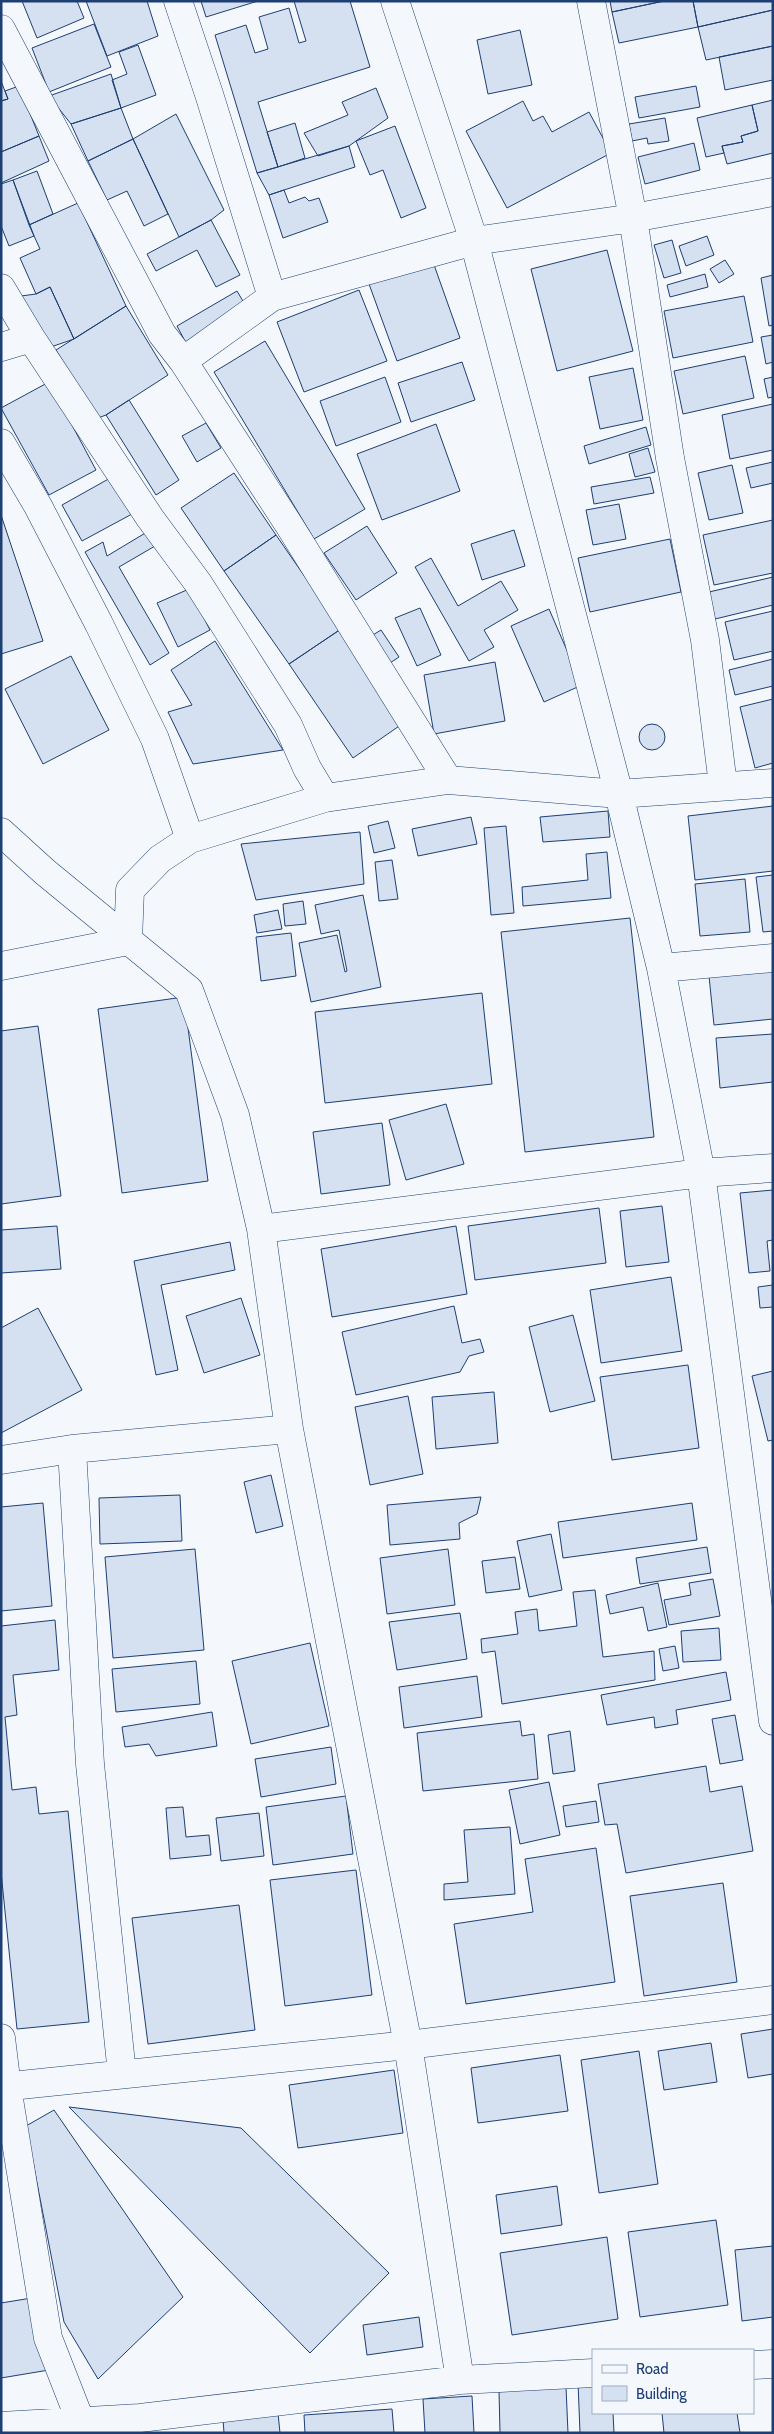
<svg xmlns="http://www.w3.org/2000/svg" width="774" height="2434" font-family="Cabin,sans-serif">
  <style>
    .building { fill: #d5e0f0; stroke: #1d3f73 }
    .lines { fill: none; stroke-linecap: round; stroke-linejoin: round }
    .minor-casing { stroke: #1d3f73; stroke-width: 29 }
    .minor { stroke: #f4f7fb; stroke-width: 28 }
  </style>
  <rect width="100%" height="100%" fill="#f4f7fb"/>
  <path class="building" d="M22 1H77L84 18 37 38Z
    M86 1H147L158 36 107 56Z
    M201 1H258L206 17Z
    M294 1H350L370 67 258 102 278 167 257 173 215 35 246 25 255 53 268 49 259 17 289 8 299 43 306 41Z
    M610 1H664L612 12Z
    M664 1H693L698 27 619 43 612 12Z
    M693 1H773V10L698 27Z
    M773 10V46L706 60 698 27Z
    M94 24 111 67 49 92 32 48Z
    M520 30 532 85 488 94 477 40Z
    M138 45 156 95 121 108 112 80 127 74 119 52Z
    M773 46V80L725 90 719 57Z
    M111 74 121 108 71 124 49 96Z
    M1 81 8 99 1 101Z
    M19 86 39 136 1 152V101L8 99 5 91Z
    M696 86 700 107 639 118 635 97Z
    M376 88 388 118 349 146 318 156 304 133 348 115 342 102Z
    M773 100V153L727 164 722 146 743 142 741 136 758 131 752 105Z
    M523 101 533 121 543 116 552 132 589 112 611 153 507 208 466 131Z
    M752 105 758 131 741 136 743 142 722 146 724 153 706 157 697 118Z
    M121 108 133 139 88 161 71 124Z
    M176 114 224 210 211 220 179 237 133 139Z
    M665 118 669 141 648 144 647 138 632 141 629 124Z
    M295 123 305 158 278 167 267 132Z
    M395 126 426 208 401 218 383 170 370 175 356 141Z
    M39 136 49 161 1 183V152Z
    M133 139 168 214 144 226 127 191 107 200 88 161Z
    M694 143 700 170 645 184 638 157Z
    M349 146 355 167 284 190 269 195 257 173Z
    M37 171 53 214 29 225 13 180Z
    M13 180 34 236 9 246 1 226V184Z
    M284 190 289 203 305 197 309 201 319 198 328 222 283 238 269 195Z
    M78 203 126 306 74 339 50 287 36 294 20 258 40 249 29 225Z
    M211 220 240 275 216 287 197 250 156 271 147 254Z
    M707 236 714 255 686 266 679 246Z
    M672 240 681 273 664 278 654 245Z
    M607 250 633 351 557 371 531 269Z
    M725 260 734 274 719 283 710 269Z
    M433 262 460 338 397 361 369 284Z
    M705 274 708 287 670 297 667 285Z
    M773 275V325L769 326 761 278Z
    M50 287 74 339 45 349 21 296 36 294Z
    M359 290 387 361 304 392 277 322Z
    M237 291 247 308 186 343 177 326Z
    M744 296 753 342 673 358 664 311Z
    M126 306 168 375 106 415 98 418 56 350Z
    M773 335V362L766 364 761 337Z
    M265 341 365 509 314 539 214 372Z
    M745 356 754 398 683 414 674 371Z
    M462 362 475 400 411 422 398 383Z
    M633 368 643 420 600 429 589 377Z
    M385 377 401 422 336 446 320 401Z
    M773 377V397L768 398 764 379Z
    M49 382 96 470 49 495 1 408Z
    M129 400 179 480 156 495 106 415Z
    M773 404V450L730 459 722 415Z
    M206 423 221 448 197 462 182 436Z
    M436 424 460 491 382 520 357 454Z
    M646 427 651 445 589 464 584 446Z
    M648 448 655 472 635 477 629 454Z
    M773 462V483L751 488 746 468Z
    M732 465 743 513 709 520 698 473Z
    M234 473 276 535 224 571 181 508Z
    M112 477 132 514 82 541 62 505Z
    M650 477 654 493 594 504 591 487Z
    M619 504 626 539 593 545 586 510Z
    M1 515 43 641 1 654Z
    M773 520V573L714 585 703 535Z
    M367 526 397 573 356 600 324 553Z
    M514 530 525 566 482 580 471 544Z
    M147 532 155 546 119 567 169 653 150 665 85 552 103 542 107 556Z
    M276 535 341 629 289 664 224 571Z
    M670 539 681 592 590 612 578 558Z
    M431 558 458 606 501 581 518 610 484 630 494 647 469 661 415 567Z
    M773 577V605L715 619 709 592Z
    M189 589 210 630 178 647 157 603Z
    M420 608 441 655 417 666 395 618Z
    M549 609 582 685 544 702 511 626Z
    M773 611V651L734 660 725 622Z
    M341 629 405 722 353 758 289 664Z
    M381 630 399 657 387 665 368 638Z
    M215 641 283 750 193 764 168 712 192 705 171 670Z
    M71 656 109 730 43 764 5 689Z
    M773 659V686L735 695 729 670Z
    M495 662 505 721 434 734 424 675Z
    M773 699V763L755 768 740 707Z
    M639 737a13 13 0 1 1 26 0a13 13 0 1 1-26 0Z
    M773 806V871L695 880 688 816Z
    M608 811 610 837 543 842 540 817Z
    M471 817 477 844 418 856 412 829Z
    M388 821 395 848 374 853 368 826Z
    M506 826 514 913 491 915 484 828Z
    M360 832 364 884 256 900 241 844Z
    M607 852 611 898 523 906 522 887 588 880 586 854Z
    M392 860 398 899 379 901 375 862Z
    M773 875V931L763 932 756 877Z
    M745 879 750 932 700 936 695 884Z
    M363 895 381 987 311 1002 299 943 337 935 345 972 347 971 339 930 321 934 315 905Z
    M303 901 306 924 285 926 283 904Z
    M278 910 282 929 257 933 254 915Z
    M630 918 654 1137 525 1152 501 932Z
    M291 933 296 976 261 981 256 937Z
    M773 970V1019L714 1025 709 976Z
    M482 993 492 1084 325 1103 315 1012Z
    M184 997 208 1181 122 1193 98 1009Z
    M38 1026 61 1196 1 1204V1031Z
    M773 1034V1082L720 1088 716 1038Z
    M446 1104 464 1164 406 1180 389 1120Z
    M382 1123 390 1185 321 1194 313 1132Z
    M773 1190V1240L767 1241 770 1271 749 1273 740 1193Z
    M662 1206 669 1262 626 1267 620 1211Z
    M599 1208 606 1263 475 1280 468 1226Z
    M57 1226 61 1269 1 1273V1230Z
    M456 1226 467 1294 332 1317 321 1249Z
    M230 1242 235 1270 161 1285 178 1370 156 1375 134 1261Z
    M671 1277 682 1351 601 1363 590 1290Z
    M773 1285V1307L760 1308 758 1287Z
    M241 1298 260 1355 204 1373 186 1316Z
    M454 1306 462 1343 480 1339 484 1352 469 1356 460 1372 356 1395 342 1332Z
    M38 1308 82 1390 1 1433V1328Z
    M573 1315 595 1401 550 1412 529 1327Z
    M688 1365 699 1448 612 1460 600 1377Z
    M773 1371V1440L768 1441 752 1376Z
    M494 1392 498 1443 436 1449 432 1397Z
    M408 1396 423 1474 370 1485 355 1407Z
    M271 1475 283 1526 256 1533 244 1482Z
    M180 1495 182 1541 100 1544 99 1498Z
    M481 1497 477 1514 459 1523 460 1539 390 1545 387 1505Z
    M43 1503 52 1606 1 1611V1507Z
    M692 1503 697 1540 563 1558 558 1522Z
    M551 1534 562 1590 529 1597 517 1541Z
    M707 1547 711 1573 640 1584 636 1558Z
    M195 1549 204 1650 113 1658 105 1557Z
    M448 1549 455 1605 387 1614 380 1558Z
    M515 1557 520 1589 486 1593 482 1561Z
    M713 1579 720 1616 669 1625 664 1600 691 1595 689 1583Z
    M658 1583 667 1627 648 1631 643 1607 610 1614 606 1595Z
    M595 1590 603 1657 654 1651 655 1680 502 1704 495 1651 482 1653 481 1639 518 1634 515 1612 537 1609 539 1631 577 1626 573 1592Z
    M460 1613 467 1659 397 1670 389 1622Z
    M55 1620 59 1670 13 1675 17 1715 5 1717 12 1790 36 1787 39 1814 68 1811 89 2022 17 2029 1 1872V1626Z
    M719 1628 721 1660 683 1662 681 1631Z
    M310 1643 329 1726 251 1744 232 1661Z
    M675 1646 679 1668 663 1671 659 1649Z
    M196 1661 200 1704 116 1712 112 1669Z
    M726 1672 731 1700 676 1710 678 1724 655 1728 654 1717 607 1725 601 1695Z
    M477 1676 482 1717 404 1728 399 1687Z
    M212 1712 217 1746 156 1756 149 1744 125 1747 122 1727Z
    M735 1715 743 1760 720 1764 712 1719Z
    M520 1721 522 1736 534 1734 538 1779 423 1791 417 1733Z
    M570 1731 575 1771 553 1774 548 1735Z
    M331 1747 336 1784 261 1797 255 1759Z
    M706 1766 710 1792 742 1786 753 1851 626 1873 617 1824 605 1825 598 1784Z
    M549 1782 560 1835 520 1844 509 1790Z
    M346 1796 353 1854 273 1865 266 1807Z
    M596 1801 599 1822 566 1827 563 1806Z
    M183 1807 186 1837 209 1835 211 1855 170 1859 166 1808Z
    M259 1813 264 1856 221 1861 216 1818Z
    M510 1827 515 1894 444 1900V1884L468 1882 464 1830Z
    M596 1848 615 1982 466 2004 454 1924 533 1912 525 1859Z
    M356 1870 372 1995 285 2006 270 1880Z
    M723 1883 737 1982 644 1996 630 1896Z
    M239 1905 255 2030 148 2044 132 1918Z
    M773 2029V2074L748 2078 741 2034Z
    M711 2043 717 2082 664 2090 658 2051Z
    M639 2051 658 2184 599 2193 581 2060Z
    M560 2055 568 2111 478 2123 471 2068Z
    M394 2070 403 2133 298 2148 289 2085Z
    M69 2107 241 2128 389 2273 310 2353Z
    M54 2110 183 2297 98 2379 64 2322 26 2126Z
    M557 2186 562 2225 501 2234 496 2195Z
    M716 2220 728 2305 640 2317 628 2232Z
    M607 2237 618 2319 512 2335 500 2253Z
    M773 2246V2317L742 2321 735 2250Z
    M38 2297 49 2370 1 2378V2303Z
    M419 2317 423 2347 367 2355 363 2325Z
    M593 2381V2413H613L614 2433H580L578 2382Z
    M566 2387 568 2433H500L499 2390Z
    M472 2396 474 2433H425L423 2399Z
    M392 2409 394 2433H305L304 2415Z
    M278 2413 280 2433H224L223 2419Z
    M662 2413H737L740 2433H664Z"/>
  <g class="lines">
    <defs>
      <path id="minor" d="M178 1 209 94 272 297 474 241 633 218 773 192
        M395 1 474 241 619 794 661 968 701 1173 773 1721
        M591 1 633 218 670 458 705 640 723 785
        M1 29 162 334 183 361 289 525 448 780
        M1 288 31 338 150 518 198 583 288 725 307 768 325 798
        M1 347 31 338
        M183 361 272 297
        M1 443 38 506 99 624 155 739 190 839
        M1 832 45 872 189 990 235 1115 261 1229 289 1429 408 2045 460 2380
        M1 966 128 941 130 890 160 859 190 839 325 798 448 780 619 794 773 783
        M661 968 773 958
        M261 1229 701 1173 773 1168
        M72 1449 90 1764 122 2074
        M1 1460 72 1449 289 1429
        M1 2038 7 2087 48 2338 80 2420
        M1 2087 408 2045 773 2000
        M753 2365 773 2364
        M1 2426 140 2418 460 2380 593 2373"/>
    </defs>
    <use href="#minor" class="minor-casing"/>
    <use href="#minor" class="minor"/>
  </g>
  <rect width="774" height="2434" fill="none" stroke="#1d3f73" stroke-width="5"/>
  <rect x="592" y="2349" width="162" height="65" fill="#f4f7fb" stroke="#9eadc5"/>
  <rect x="602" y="2365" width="25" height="8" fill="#f4f7fb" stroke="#9eadc5"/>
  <text x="636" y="2374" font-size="15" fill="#1d3f73">Road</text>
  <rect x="602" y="2386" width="25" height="15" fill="#d5e0f0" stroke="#9eadc5"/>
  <text x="636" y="2399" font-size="15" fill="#1d3f73">Building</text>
</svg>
